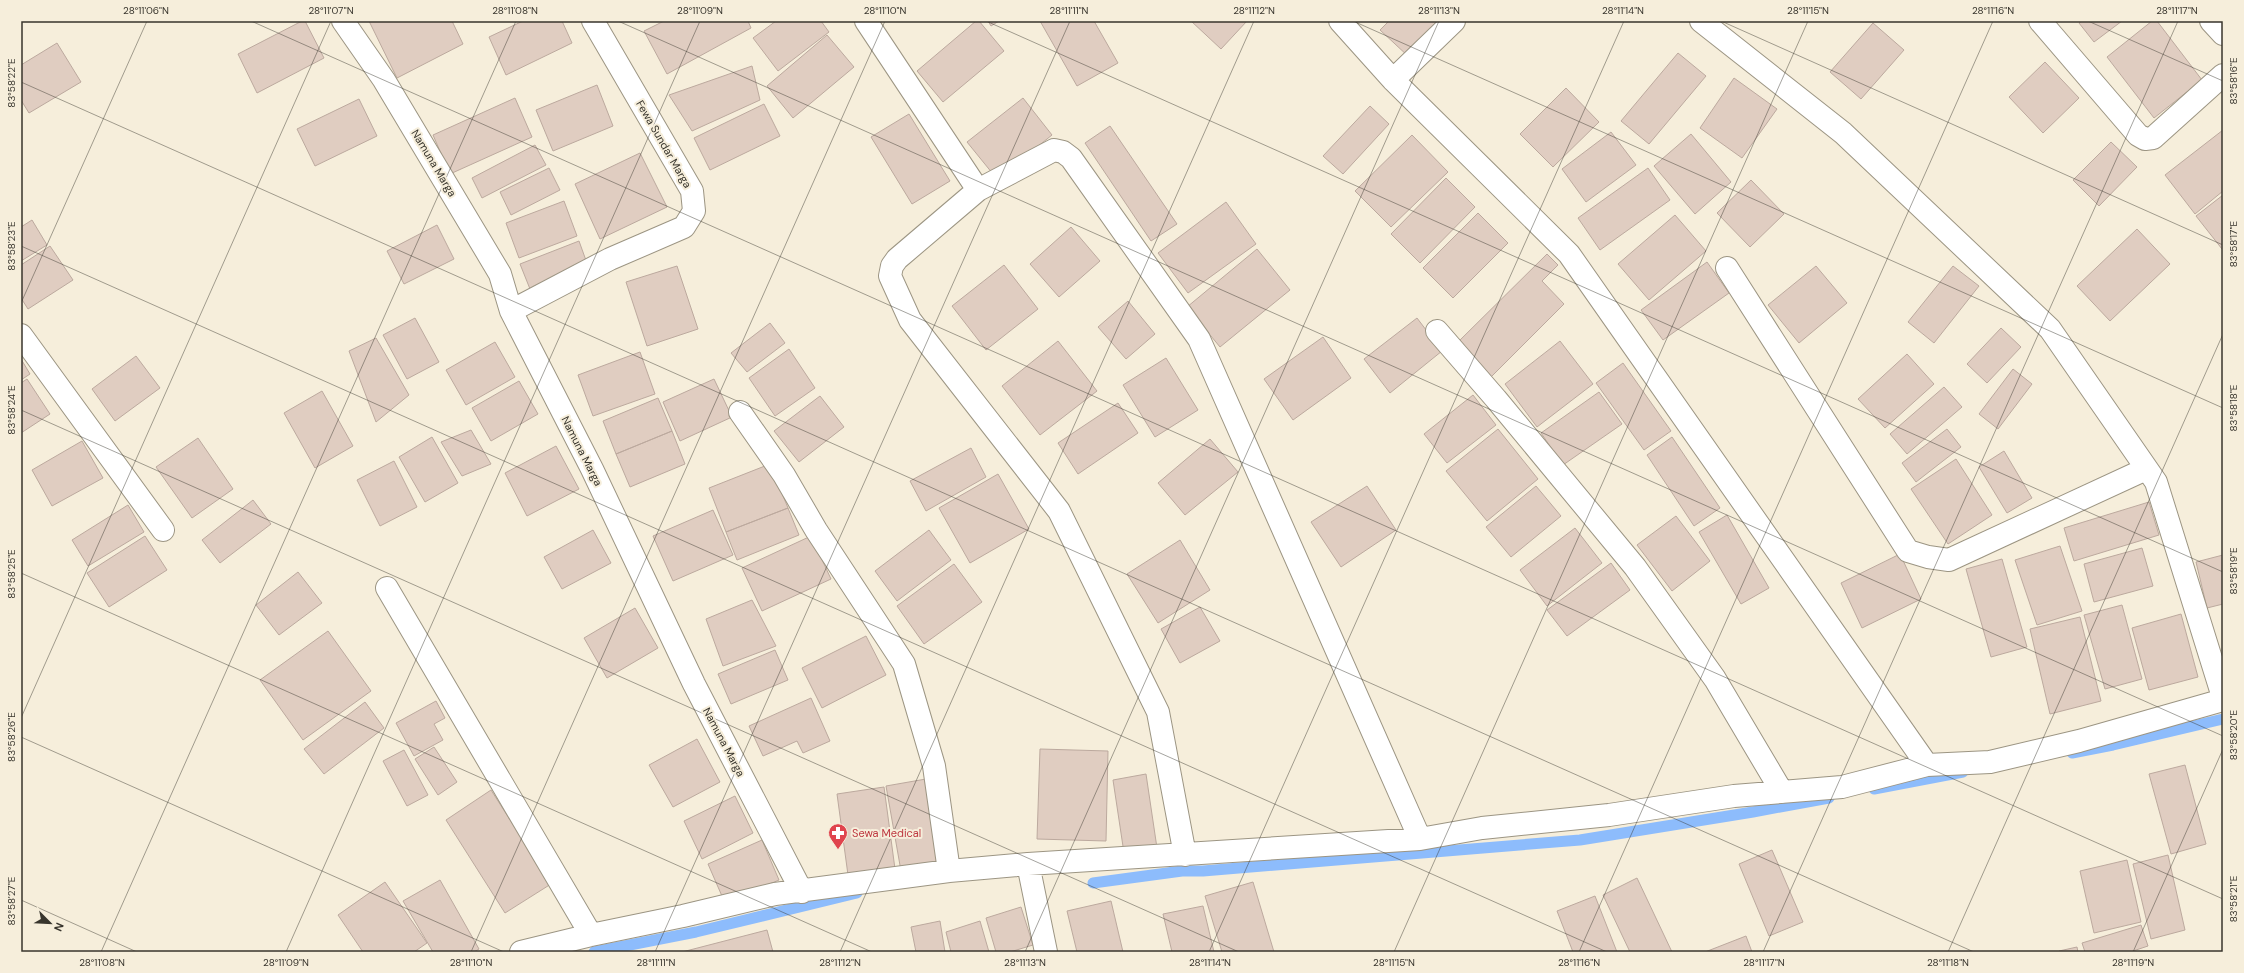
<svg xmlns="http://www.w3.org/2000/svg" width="2244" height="973" font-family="'DM Sans',sans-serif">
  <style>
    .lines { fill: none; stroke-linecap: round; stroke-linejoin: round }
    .stream { stroke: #8dbcfc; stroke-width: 11 }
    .building { fill: #e0cdc1; stroke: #bca99e }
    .minor-casing { stroke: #9c9583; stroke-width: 24 }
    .minor { stroke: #fff; stroke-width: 22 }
    .ticks { fill: none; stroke: #38352d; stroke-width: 1; stroke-opacity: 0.45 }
    .labels { text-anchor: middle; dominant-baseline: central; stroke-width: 4; stroke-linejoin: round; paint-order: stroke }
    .street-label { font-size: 11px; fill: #38352d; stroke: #f6eedb }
    .health-label { font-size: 11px; fill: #be3a42; stroke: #f6eedb; text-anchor: start }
    .neatline { fill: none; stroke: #38352d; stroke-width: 1.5 }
    .ticks-label { font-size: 10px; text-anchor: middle; fill: #38352d }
  </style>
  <rect width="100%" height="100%" fill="#f6eedb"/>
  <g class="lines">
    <path class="stream" d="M2072 753 2113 745 2223 719
      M1874 789 1963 772
      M1093 883 1182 871H1203L1580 840 1753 812 1829 798
      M594 952 696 932 857 893"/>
  </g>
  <path class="building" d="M302 21H305L324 58 257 93 238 54Z
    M369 21H452L463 44 397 78Z
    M523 21H562L572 43 506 75 489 37Z
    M664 21H748L751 28 667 74 644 31Z
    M776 21H821L829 32 778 71 753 38Z
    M976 21H979L1004 51 943 102 917 71Z
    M988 21H999L991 26Z
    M1040 21H1094L1118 63 1077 86Z
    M1191 21H1247L1221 49Z
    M1389 21H1444L1409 57 1380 30Z
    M2082 21H2122L2094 42 2079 23Z
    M2152 21H2157L2202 80 2154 118 2107 57Z
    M1873 23 1904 50 1861 99 1830 72Z
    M827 35 854 67 793 118 767 86Z
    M57 43 81 82 29 113 21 100V65Z
    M1678 53 1706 76 1649 144 1621 121Z
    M2045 62 2079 98 2043 133 2009 97Z
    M752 66 760 100 692 131 669 95Z
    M1734 78 1777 109 1742 158 1700 128Z
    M597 85 613 126 553 151 536 110Z
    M1566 88 1599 122 1553 167 1520 134Z
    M515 98 532 137 450 174 433 135Z
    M1023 98 1052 135 997 179 967 142Z
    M359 99 377 136 315 166 297 129Z
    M764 104 780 136 710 170 694 138Z
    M1370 106 1389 124 1343 174 1323 156Z
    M909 114 950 181 912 204 871 137Z
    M1110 126 1177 224 1151 241 1085 143Z
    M2223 130V191L2195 214 2165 175Z
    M1611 132 1636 165 1586 202 1562 169Z
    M1691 134 1731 182 1695 214 1654 166Z
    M1412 135 1448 172 1391 227 1355 191Z
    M2111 142 2137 167 2099 206 2073 180Z
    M535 145 546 165 482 198 472 178Z
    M640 153 667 207 600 239 575 184Z
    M549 168 560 190 511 215 500 192Z
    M1648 168 1670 200 1600 250 1578 218Z
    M1446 178 1475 207 1420 263 1391 234Z
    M1751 180 1784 214 1750 247 1717 213Z
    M2223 195V248L2222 249 2196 216Z
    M564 201 577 236 519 258 506 223Z
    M1226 202 1256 244 1188 293 1158 253Z
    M1478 213 1508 243 1453 298 1423 268Z
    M1675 215 1706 251 1649 300 1618 264Z
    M32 220 47 245 21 261V227Z
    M437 225 454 259 404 284 387 251Z
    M1071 227 1100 261 1059 297 1030 264Z
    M2137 229 2170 264 2110 321 2077 286Z
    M579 241 588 266 530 289 520 264Z
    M50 246 73 280 28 309 21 298V265Z
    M1257 249 1290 290 1220 347 1187 307Z
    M1547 254 1558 265 1542 281 1564 304 1491 377 1457 343Z
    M1707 262 1729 293 1663 340 1641 310Z
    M1004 265 1038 309 986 350 952 306Z
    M677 266 698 329 647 346 626 282Z
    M1816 266 1847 303 1799 343 1768 305Z
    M1953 266 1979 286 1934 343 1908 322Z
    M1128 301 1155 334 1126 359 1098 327Z
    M415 318 439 362 407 379 383 335Z
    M1417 318 1442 351 1390 393 1364 359Z
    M770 323 785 343 747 372 731 353Z
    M2001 328 2021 347 1987 383 1967 364Z
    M1323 337 1351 378 1293 420 1264 379Z
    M376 338 409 395 376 422 349 351Z
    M1058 341 1097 391 1040 435 1002 386Z
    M1560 341 1593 384 1537 427 1505 384Z
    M495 342 515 377 466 405 446 370Z
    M789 349 815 388 775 416 749 378Z
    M640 352 655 394 593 416 578 375Z
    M1907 354 1934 384 1885 428 1858 399Z
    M136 356 160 388 115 421 92 389Z
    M1166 358 1198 410 1155 437 1123 385Z
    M21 359 30 374 21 380Z
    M1623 363 1671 431 1644 450 1596 383Z
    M2013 369 2032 384 1998 429 1979 414Z
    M27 379 50 414 21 433V383Z
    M714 379 732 417 680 441 663 402Z
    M519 381 538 414 491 441 472 408Z
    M1944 387 1962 407 1907 454 1890 434Z
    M322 391 353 446 315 468 284 413Z
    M1599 392 1622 424 1563 465 1541 433Z
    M1473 395 1496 425 1447 463 1424 434Z
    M820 396 844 427 799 462 774 431Z
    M658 398 672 431 616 454 603 421Z
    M1118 403 1138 433 1078 474 1058 443Z
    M1498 429 1538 479 1487 521 1446 471Z
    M1947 429 1961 447 1916 482 1902 463Z
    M471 430 491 464 462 476 441 442Z
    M672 431 685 464 630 487 616 454Z
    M432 437 458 483 425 502 399 457Z
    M1672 437 1720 508 1694 526 1647 455Z
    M198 438 233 489 192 518 156 467Z
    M1210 439 1238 472 1185 515 1158 483Z
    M82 441 103 478 52 506 32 470Z
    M556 446 579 489 527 516 505 473Z
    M971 448 986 477 926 511 910 481Z
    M2004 451 2032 498 2007 513 1979 467Z
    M1956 459 1992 515 1948 544 1911 489Z
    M394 461 417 507 380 526 357 480Z
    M770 464 788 508 726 532 709 488Z
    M998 474 1029 529 970 563 939 508Z
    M1367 486 1396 530 1341 567 1311 522Z
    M1536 486 1561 516 1511 557 1486 527Z
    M253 500 271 524 220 563 202 540Z
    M2149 502 2159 535 2074 561 2064 528Z
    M128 505 144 532 88 566 72 540Z
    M788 508 799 535 737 560 726 532Z
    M713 510 733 555 673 581 653 536Z
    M1727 515 1769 588 1741 604 1699 532Z
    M1676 516 1710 561 1672 591 1637 545Z
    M1575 528 1602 563 1547 606 1520 570Z
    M593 530 611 563 562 589 544 557Z
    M929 530 951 560 897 601 875 571Z
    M145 536 167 570 109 607 87 573Z
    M811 536 831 579 762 611 742 568Z
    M1180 540 1210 590 1158 623 1127 574Z
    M2060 546 2082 611 2037 625 2015 560Z
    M2142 548 2153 586 2094 602 2084 564Z
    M1900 554 1921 599 1862 628 1841 583Z
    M2223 555V604L2207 608 2196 562Z
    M2002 559 2027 647 1991 657 1966 569Z
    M1611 563 1630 590 1567 636 1547 610Z
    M954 564 982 602 924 644 897 606Z
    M298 572 322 603 279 635 256 605Z
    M752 600 776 646 723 666 706 619Z
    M2122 605 2142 679 2105 689 2084 615Z
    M1200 607 1220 641 1180 663 1161 629Z
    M635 608 658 648 607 678 584 638Z
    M2181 614 2198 677 2149 690 2132 628Z
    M2080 617 2101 701 2050 714 2030 629Z
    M328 631 371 691 303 740 260 680Z
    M866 636 886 675 822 708 802 668Z
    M775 650 788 680 731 704 718 674Z
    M811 698 830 741 803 753 797 741 763 756 749 726Z
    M436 701 445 718 434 724 443 740 414 756 396 723Z
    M365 702 384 728 324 774 304 749Z
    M697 739 720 782 673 807 649 765Z
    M434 747 457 782 438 795 415 759Z
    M1040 749 1108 751 1106 841 1037 839Z
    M404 750 428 795 407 806 383 761Z
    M2185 765 2206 844 2171 854 2149 774Z
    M1146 774 1157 848 1124 853 1113 780Z
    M926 779 941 864 901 871 886 786Z
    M884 787 895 869 848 875 837 794Z
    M491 790 551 884 505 913 446 820Z
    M735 796 753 833 702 859 684 821Z
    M762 840 779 880 725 903 708 864Z
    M1772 850 1803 922 1769 936 1739 864Z
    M2168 855 2185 930 2151 939 2133 864Z
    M2127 860 2141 922 2094 933 2080 871Z
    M1637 878 1672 952H1630L1603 895Z
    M440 880 479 949 474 952H433L403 901Z
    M385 882 427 943 414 952H363L338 915Z
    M1253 882 1274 952H1222L1205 896Z
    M1595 896 1617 952H1573L1557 911Z
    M1111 901 1123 952H1077L1067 911Z
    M1203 906 1214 952H1172L1163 914Z
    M1021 907 1033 945 1010 952H996L986 918Z
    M940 921 945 952H916L911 927Z
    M980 921 989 952H951L946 932Z
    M2141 925 2148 946 2130 952H2085L2082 943Z
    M767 930 773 952H682Z
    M1746 936 1752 952H1705Z
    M2077 947 2078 952H2059V951Z"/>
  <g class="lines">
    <defs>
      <path id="minor" d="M343 21 384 80 500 274 511 311 592 469 694 684 802 892
        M866 21 978 190 897 259 892 266 890 276 910 320 1059 511 1158 712 1185 855
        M1340 21 1393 80 1569 254 1927 765
        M1701 21 1843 133 2050 329 2156 482 2223 697
        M2040 21 2138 135 2145 139 2153 138 2223 75
        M2211 21 2223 34
        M1393 80 1454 21
        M978 190 1054 150 1063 152 1071 158 1199 339 1420 839
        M1727 268 1908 551 1928 557 1949 560 2146 469
        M511 311 610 259 684 227 694 211 692 191 593 21
        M1437 331 1496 399 1635 567 1715 679 1782 792
        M21 335 163 530
        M740 412 784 475 816 530 904 664 934 766 949 871
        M387 588 591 935
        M1028 864 1046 952
        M521 952 591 935 683 916 775 894 949 871 1028 864 1420 839 1482 828 1609 815 1734 796 1842 787 1927 765 1990 762 2079 741 2223 700"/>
    </defs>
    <use href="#minor" class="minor-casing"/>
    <use href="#minor" class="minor"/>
  </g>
  <path class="ticks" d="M251 21 2223 899M618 21 2223 736M986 21 2223 572M1353 21 2223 408M1721 21 2223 245M2088 21 2223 81M21 82 1974 952M21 246 1607 952M21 303 147 21M21 410 1239 952M21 573 872 952M21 718 331 21M21 737 504 952M21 900 137 952M101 952 516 21M286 952 700 21M471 952 885 21M655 952 1070 21M840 952 1254 21M1025 952 1439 21M1209 952 1624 21M1394 952 1808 21M1579 952 1993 21M1763 952 2178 21M1948 952 2223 334M2133 952 2223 749"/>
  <defs>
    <symbol id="pharmacy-pin" viewBox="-11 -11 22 30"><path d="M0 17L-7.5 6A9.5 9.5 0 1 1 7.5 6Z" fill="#e0444e" stroke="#f6eedb"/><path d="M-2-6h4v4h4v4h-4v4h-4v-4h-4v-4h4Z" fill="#fff"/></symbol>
  </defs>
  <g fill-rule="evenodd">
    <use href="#pharmacy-pin" x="827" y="822" width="22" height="30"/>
  </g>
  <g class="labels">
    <g class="street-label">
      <text transform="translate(664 144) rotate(60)">Fewa Sundar Marga</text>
      <text transform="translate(434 163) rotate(59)">Namuna Marga</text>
      <text transform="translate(582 451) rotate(63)">Namuna Marga</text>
      <text transform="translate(724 742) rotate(62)">Namuna Marga</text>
    </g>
    <g class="health-label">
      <text x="852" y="833">Sewa Medical</text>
    </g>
  </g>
  <rect width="2244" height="973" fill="none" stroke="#f6eedb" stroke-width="44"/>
  <g transform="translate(50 923) rotate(114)" stroke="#f6eedb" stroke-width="3" paint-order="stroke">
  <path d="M0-3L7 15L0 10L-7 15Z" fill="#38352d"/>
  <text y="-6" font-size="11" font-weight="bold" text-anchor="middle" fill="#38352d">N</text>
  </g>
  <rect x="22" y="22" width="2200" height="929" class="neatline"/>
  <g class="ticks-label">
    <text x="146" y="14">28°11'06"N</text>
    <text x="331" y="14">28°11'07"N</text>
    <text x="515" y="14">28°11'08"N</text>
    <text x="700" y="14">28°11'09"N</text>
    <text x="885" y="14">28°11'10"N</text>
    <text x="1069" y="14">28°11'11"N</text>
    <text x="1254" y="14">28°11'12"N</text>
    <text x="1439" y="14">28°11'13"N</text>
    <text x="1623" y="14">28°11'14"N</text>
    <text x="1808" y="14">28°11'15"N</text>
    <text x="1993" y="14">28°11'16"N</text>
    <text x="2177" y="14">28°11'17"N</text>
    <text transform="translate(2233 81) rotate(-90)" y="4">83°58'16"E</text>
    <text transform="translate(11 83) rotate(-90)" y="4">83°58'22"E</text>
    <text transform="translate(2233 244) rotate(-90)" y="4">83°58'17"E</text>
    <text transform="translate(11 246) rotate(-90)" y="4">83°58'23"E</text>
    <text transform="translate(2233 408) rotate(-90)" y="4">83°58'18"E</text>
    <text transform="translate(11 410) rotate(-90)" y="4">83°58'24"E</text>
    <text transform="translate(2233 571) rotate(-90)" y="4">83°58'19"E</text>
    <text transform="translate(11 574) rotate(-90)" y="4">83°58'25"E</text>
    <text transform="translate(2233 735) rotate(-90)" y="4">83°58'20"E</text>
    <text transform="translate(11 737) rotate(-90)" y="4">83°58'26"E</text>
    <text transform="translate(2233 899) rotate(-90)" y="4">83°58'21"E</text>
    <text transform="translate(11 901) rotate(-90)" y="4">83°58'27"E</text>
    <text x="102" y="966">28°11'08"N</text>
    <text x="286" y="966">28°11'09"N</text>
    <text x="471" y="966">28°11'10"N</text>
    <text x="656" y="966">28°11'11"N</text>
    <text x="840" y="966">28°11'12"N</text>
    <text x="1025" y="966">28°11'13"N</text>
    <text x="1210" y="966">28°11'14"N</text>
    <text x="1394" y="966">28°11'15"N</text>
    <text x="1579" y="966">28°11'16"N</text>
    <text x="1764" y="966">28°11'17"N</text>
    <text x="1948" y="966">28°11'18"N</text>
    <text x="2133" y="966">28°11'19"N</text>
  </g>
</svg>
